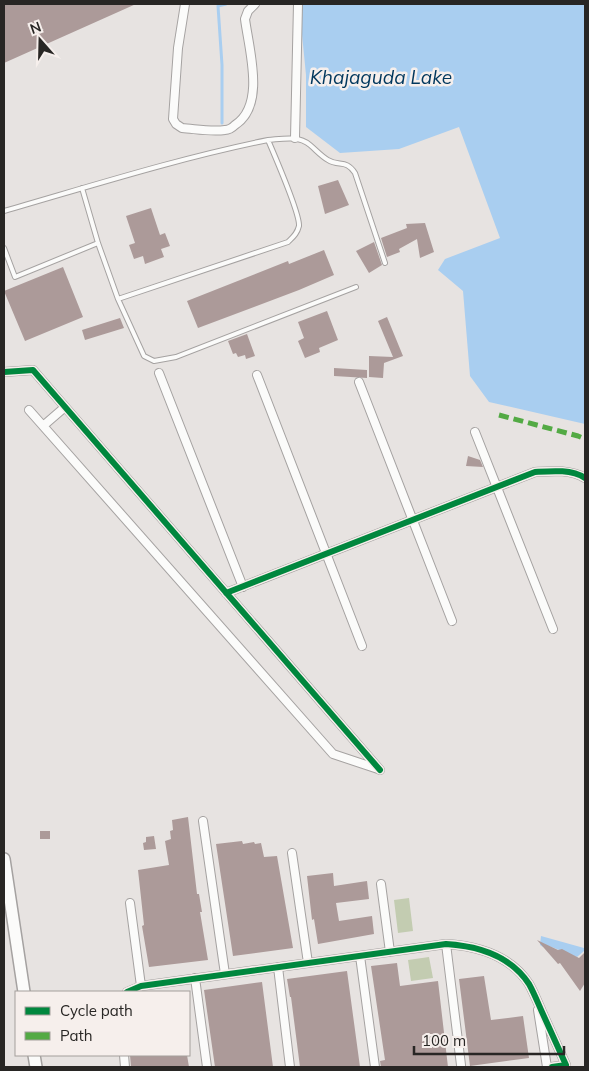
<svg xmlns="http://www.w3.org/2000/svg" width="589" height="1071" font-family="Mulish,sans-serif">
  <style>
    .green { fill: #c3ccb1 }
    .water { fill: #a9cef0 }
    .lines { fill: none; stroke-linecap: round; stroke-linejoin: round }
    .stream { stroke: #a9cef0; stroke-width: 3 }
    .building { fill: #ac9a99 }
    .service-casing { stroke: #a5a2a1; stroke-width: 6 }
    .minor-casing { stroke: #a5a2a1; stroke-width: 10 }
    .secondary-casing { stroke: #a5a2a1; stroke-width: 14 }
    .service { stroke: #fbfbfa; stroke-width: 4 }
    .minor { stroke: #fbfbfa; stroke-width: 8 }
    .secondary { stroke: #fbfbfa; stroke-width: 11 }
    .quiet { stroke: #53aa44; stroke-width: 5; stroke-dasharray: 10 5; stroke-linecap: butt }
    .cycleway-casing { stroke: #f6efec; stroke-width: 9 }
    .cycleway { stroke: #00873e; stroke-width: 6 }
    .labels { text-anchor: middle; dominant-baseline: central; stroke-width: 5; stroke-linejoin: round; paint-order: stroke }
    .water-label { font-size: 19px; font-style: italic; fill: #00375d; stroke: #f6efec }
  </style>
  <rect width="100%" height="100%" fill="#e7e3e1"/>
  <path class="green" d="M409 898 413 931 398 933 394 900Z
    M429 957 433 978 411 981 408 960Z"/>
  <path class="water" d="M299 4H585V424L489 402 470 376 463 291 438 270 445 259 500 238 459 127 399 149 340 153 306 127V75Z
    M541 936 584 948V951L577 957 549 946 543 947 540 945Z"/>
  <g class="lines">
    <path class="stream" d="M222 123V65L218 6 226 4"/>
  </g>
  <path class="building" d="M4 4H136L4 63Z
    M338 180 349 205 325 214 318 186Z
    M151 208 160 235 165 233 170 246 161 249 164 257 145 264 143 256 134 259 129 245 135 243 126 216Z
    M425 223 434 252 420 258 417 239 399 249 400 252 387 257 381 238 407 228 406 224Z
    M374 242 382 265 369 273 356 251Z
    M324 250 334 275 299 290 198 328 187 301 288 261 289 264Z
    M63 267 83 317 25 341 4 291Z
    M327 311 338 340 319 348 320 352 305 358 298 341 304 338 298 322Z
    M387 317 403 356 384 363 383 378 369 377V356L393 357 378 321Z
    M120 318 124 328 85 340 82 330Z
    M247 334 255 356 246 359 245 355 238 357 236 353 233 354 228 341Z
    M334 368 367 370V378L334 376Z
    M468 456 480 460 483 467 466 466Z
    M188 817 197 894H199L202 912H200L208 960 149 967 142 926 144 925 138 870 169 865 165 841 171 839 170 831 173 830 172 820Z
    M40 831H50V839H40Z
    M154 836 156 849 144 850 143 843 146 842V837Z
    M242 841 243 844 254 842 255 844 261 843 264 857 277 856 293 948 233 956 216 844Z
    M333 873 334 886 367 881 369 899 336 903 339 921 372 916 374 934 318 944 314 919 312 920 307 876Z
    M537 940 558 950 562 949 579 958 585 952V983L580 991 560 963 558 964Z
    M397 963 400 986 438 981 448 1067H381L380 1061 385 1060 371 966Z
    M347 971 360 1067H300L291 997H290L287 979Z
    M484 976 491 1020 523 1016 529 1058 470 1066 459 979Z
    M262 982 273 1067H215L204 990Z
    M130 1055H187L189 1067H131Z"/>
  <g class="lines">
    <defs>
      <path id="service" d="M268 140C282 139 298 135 310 145 316 150 321 156 328 160 339 167 346 159 355 173L385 263
        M4 211C91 186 179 158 268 140 274 154 300 214 299 226 297 234 293 237 288 242L118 299 98 243 82 188
        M4 248 15 277 98 243
        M118 299 144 356 154 361 176 357 356 287"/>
      <path id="minor" d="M185 4 178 48 173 119 176 124 182 128C196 129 211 132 225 130 229 130 232 128 235 125 266 105 249 50 245 19L248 11 255 4
        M295 138 298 4
        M4 372 33 370 380 770
        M159 373 243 587
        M257 375 362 646
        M359 382 452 621
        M29 410 333 754 378 769
        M43 426 65 407
        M475 432 553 629
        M226 593 535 472C551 471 571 469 585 478
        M203 821 225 974
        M292 853 308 963
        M381 884 390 952
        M130 903 141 986
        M446 944 461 1065
        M360 956 375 1067
        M278 967 290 1067
        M195 978 207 1067
        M127 992 141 986 446 944C478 946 510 955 529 984 534 993 538 1003 542 1012 550 1030 558 1047 566 1065L552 1067
        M538 1010 547 1067
        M124 1055 125 1067"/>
      <path id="secondary" d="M4 859 24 992
        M34 1055 36 1067"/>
    </defs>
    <use href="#service" class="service-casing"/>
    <use href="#minor" class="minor-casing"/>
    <use href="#secondary" class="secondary-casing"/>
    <use href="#service" class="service"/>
    <use href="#minor" class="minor"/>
    <use href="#secondary" class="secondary"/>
    <path class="quiet" d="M499 415 578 436 585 439"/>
    <defs>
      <path id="cycleway" d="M4 372 33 370 380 770
        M226 593 535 472C551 471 571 469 585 478
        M127 992 141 986 446 944C478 946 510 955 529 984 534 993 538 1003 542 1012 550 1030 558 1047 566 1065L552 1067"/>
    </defs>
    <use href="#cycleway" class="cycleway-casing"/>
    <use href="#cycleway" class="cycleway"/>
  </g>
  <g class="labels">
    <g class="water-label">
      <text x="381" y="77">Khajaguda Lake</text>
    </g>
  </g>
  <rect width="589" height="1071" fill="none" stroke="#282624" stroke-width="10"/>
  <rect x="15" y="991" width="175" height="65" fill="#f6efec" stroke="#a49f9c"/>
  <rect x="25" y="1007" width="25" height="8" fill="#00873e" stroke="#a49f9c"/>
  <text x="60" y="1016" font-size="15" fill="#282624">Cycle path</text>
  <rect x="25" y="1032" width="25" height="8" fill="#53aa44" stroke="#a49f9c"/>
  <text x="60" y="1041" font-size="15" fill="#282624">Path</text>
  <g transform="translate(40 40) rotate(340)" stroke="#f6efec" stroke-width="4" paint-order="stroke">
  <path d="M0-4L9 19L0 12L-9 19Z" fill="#282624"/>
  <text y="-8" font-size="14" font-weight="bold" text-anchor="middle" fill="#282624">N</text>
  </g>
  <path d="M414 1046v8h150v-8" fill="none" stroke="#282624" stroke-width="2.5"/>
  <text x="422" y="1046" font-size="15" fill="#282624" stroke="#f6efec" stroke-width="4" paint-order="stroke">100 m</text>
</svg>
